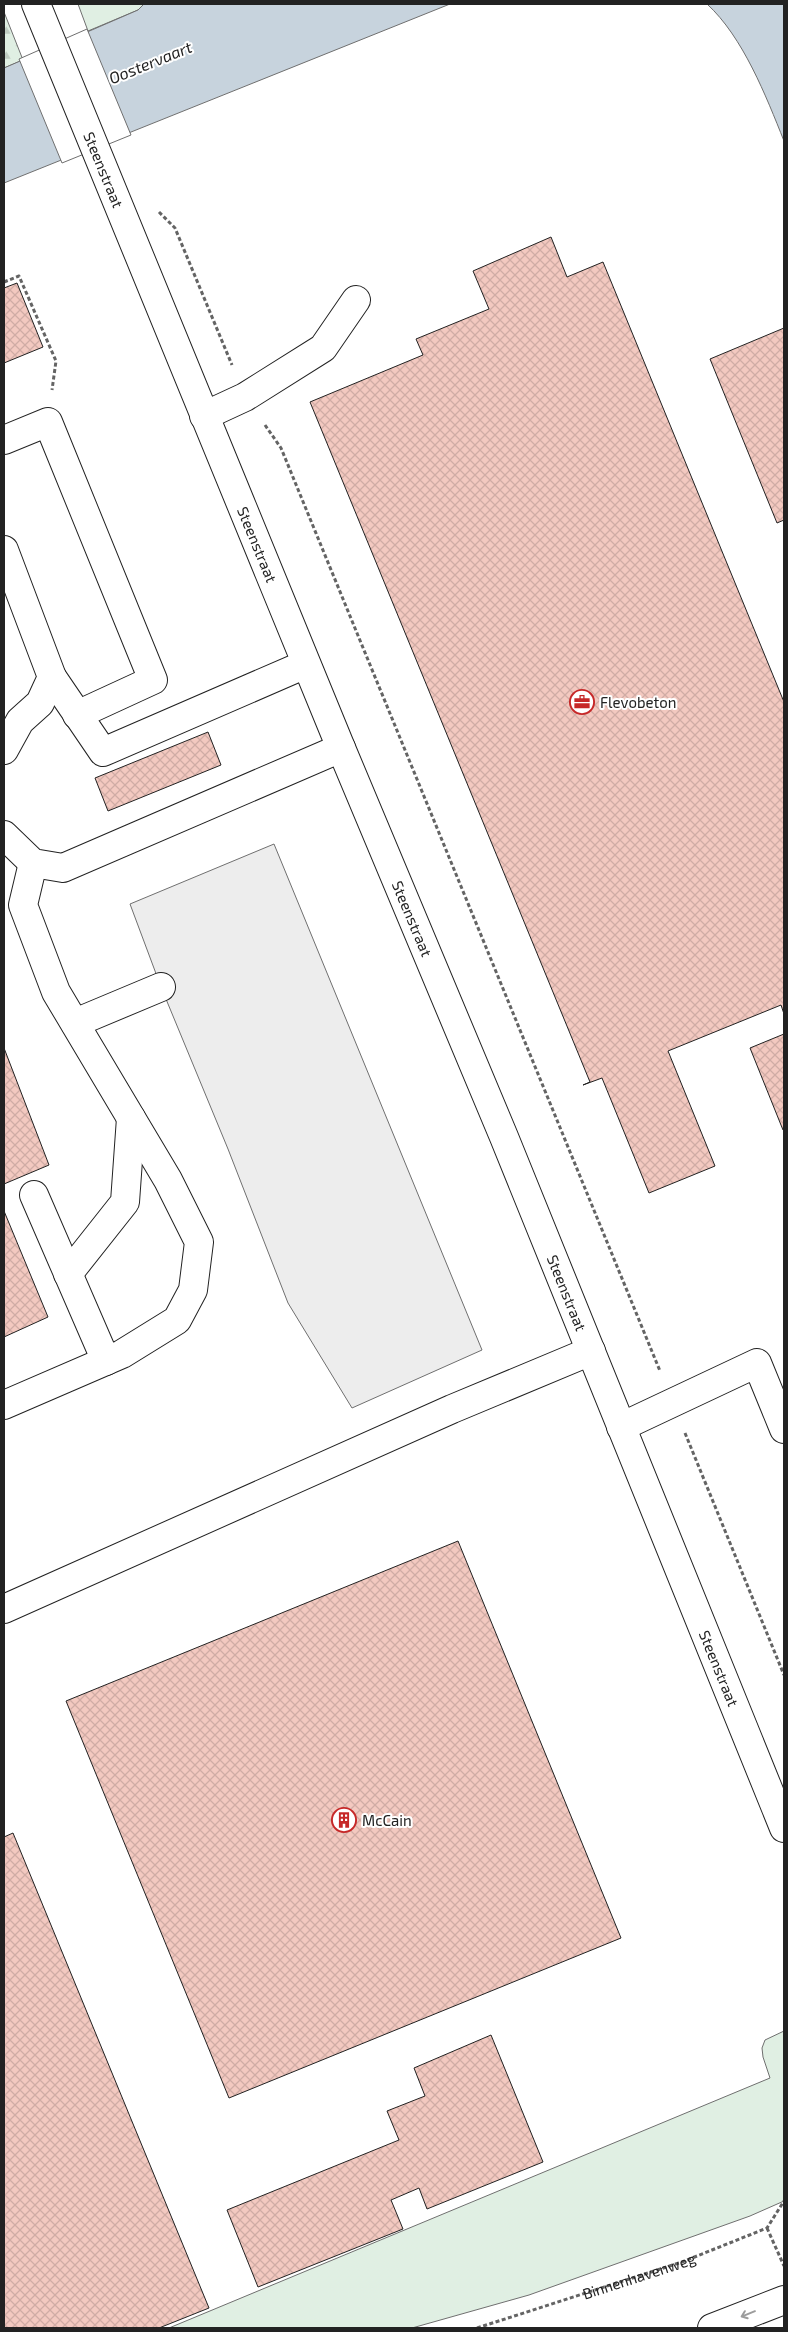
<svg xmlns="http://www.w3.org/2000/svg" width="788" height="2332" font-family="'Exo 2',sans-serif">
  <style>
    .green { fill: #e0efe3; stroke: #6f6f6f }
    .forest { fill: url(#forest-firs); stroke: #6f6f6f }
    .parking { fill: #ededed; stroke: #6f6f6f }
    .water { fill: #c7d3dd; stroke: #6f6f6f }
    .pier { fill: #fff; stroke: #6f6f6f }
    .building { fill: url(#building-cross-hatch); stroke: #222 }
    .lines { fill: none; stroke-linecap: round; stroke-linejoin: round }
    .minor-casing { stroke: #222; stroke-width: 30 }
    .major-casing { stroke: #222; stroke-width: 30 }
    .path { stroke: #646464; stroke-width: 3; stroke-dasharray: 4 2.5; stroke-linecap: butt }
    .minor { stroke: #fff; stroke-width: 28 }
    .major { stroke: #fff; stroke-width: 28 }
    .oneway { stroke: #9c9c9c }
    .labels { text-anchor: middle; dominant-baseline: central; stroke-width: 4; stroke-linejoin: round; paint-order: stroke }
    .street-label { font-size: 15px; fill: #222; stroke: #fff }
    .poi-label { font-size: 15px; fill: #222; stroke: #fff; text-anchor: start }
    .water-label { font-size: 16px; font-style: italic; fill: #222; stroke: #fff }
  </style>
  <defs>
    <pattern id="forest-firs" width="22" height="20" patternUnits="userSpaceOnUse" patternTransform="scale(1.25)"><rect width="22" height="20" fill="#e0efe3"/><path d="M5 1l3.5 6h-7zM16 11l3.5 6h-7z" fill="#c0cdc2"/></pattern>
    <pattern id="building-cross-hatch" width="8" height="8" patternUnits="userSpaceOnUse" patternTransform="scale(1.25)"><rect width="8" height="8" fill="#f3c9c0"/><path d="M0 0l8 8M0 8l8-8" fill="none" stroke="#d0aca5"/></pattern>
  </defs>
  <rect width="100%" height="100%" fill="#fff"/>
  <path class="green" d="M78 4H144L138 10 88 31Z
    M784 2031V2201L750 2216 529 2295 412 2328H169L770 2078 763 2057 762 2048 765 2040Z"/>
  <path class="forest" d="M4 12 23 60 4 68Z"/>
  <path class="parking" d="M274 844 482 1350 352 1408 288 1303 228 1149 161 987 130 904Z"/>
  <path class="water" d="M144 4H450L4 183V68L138 10Z
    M707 4H784V141C766 96 743 37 707 4Z"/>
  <path class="pier" d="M87 29 131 135 62 163 19 59Z"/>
  <path class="building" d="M551 237 567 277 603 262 784 702V1014L781 1005 668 1051 715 1166 649 1193 602 1078 583 1085 590 1082 310 402 423 355 416 339 489 309 473 271Z
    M17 283 43 347 4 363V288Z
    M784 328V520L777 523 710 359Z
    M208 732 221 765 108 811 95 778Z
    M784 1034V1129L783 1130 750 1048Z
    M4 1048 49 1165 4 1184Z
    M4 1211 48 1317 4 1337Z
    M458 1541 621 1938 229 2098 66 1701Z
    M13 1833 209 2308 159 2328H4V1837Z
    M491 2035 543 2162 427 2209 419 2188 391 2200 403 2229 258 2287 227 2210 399 2140 387 2111 425 2096 414 2068Z"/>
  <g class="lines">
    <defs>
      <g id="minor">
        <path id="s2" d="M36 4 341 748 504 1137 784 1828"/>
        <path d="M204 416 245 397 323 348 356 300"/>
        <path d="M4 440 48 422 153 680 77 715"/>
        <path d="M4 550 52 677 40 703 20 721 4 750"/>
        <path d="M52 677 103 752 306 664"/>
        <path d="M4 835 33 863 63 868 341 748"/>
        <path d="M75 1023 161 987"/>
        <path d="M34 1195 106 1361"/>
        <path d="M68 1274 125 1202 131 1118"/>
        <path d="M4 1405 122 1354 177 1320 193 1290 199 1242 168 1180 56 992 23 905 33 863"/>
        <path d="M621 1427 757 1363 784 1429"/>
        <path d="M4 1609 452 1409 591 1351"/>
      </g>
      <path id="major" d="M712 2328 784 2300"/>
    </defs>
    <use href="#minor" class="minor-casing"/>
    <use href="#major" class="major-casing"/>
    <g class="path">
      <path d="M159 212 175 228 232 365"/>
      <path d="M4 282 19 276 56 361 52 390"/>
      <path d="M265 425 281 448 660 1371"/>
      <path d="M685 1433 784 1675"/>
      <path d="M767 2228 784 2266"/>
      <path id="s1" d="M477 2328 682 2262 767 2228 784 2201"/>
    </g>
    <use href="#minor" class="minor"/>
    <use href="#major" class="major"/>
  </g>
  <defs><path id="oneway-shaft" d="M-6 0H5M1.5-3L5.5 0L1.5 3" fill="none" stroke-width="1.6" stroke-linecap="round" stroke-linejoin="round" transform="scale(1.25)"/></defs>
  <use class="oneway" href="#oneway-shaft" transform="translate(748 2314) rotate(158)"/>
  <defs>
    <symbol id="office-ring" viewBox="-11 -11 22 22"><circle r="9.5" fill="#fff" stroke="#c62828" stroke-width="1.5"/><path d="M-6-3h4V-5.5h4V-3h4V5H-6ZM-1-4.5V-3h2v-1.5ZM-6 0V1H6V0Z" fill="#c62828"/></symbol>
    <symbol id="building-ring" viewBox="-11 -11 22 22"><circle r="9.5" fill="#fff" stroke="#c62828" stroke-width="1.5"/><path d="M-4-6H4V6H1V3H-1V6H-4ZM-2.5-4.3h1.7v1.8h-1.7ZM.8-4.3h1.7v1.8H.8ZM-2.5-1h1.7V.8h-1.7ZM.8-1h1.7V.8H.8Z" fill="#c62828"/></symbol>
  </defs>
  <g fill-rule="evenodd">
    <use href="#office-ring" x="568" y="688" width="28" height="28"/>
    <use href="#building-ring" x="330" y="1806" width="28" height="28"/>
  </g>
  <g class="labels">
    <g class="street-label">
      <text stroke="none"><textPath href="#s2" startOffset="179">Steenstraat</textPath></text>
      <text stroke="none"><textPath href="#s2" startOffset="584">Steenstraat</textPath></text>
      <text stroke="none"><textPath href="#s2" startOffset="989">Steenstraat</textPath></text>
      <text stroke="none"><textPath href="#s2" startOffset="1394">Steenstraat</textPath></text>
      <text stroke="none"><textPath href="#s2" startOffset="1799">Steenstraat</textPath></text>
      <text stroke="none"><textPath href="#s1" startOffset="170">Binnenhavenweg</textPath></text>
    </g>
    <g class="poi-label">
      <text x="600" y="702">Flevobeton</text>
      <text x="362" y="1820">McCain</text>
    </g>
    <g class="water-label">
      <text transform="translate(150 62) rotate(-22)">Oostervaart</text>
    </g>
  </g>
  <rect width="788" height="2332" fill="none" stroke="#222222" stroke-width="10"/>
</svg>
